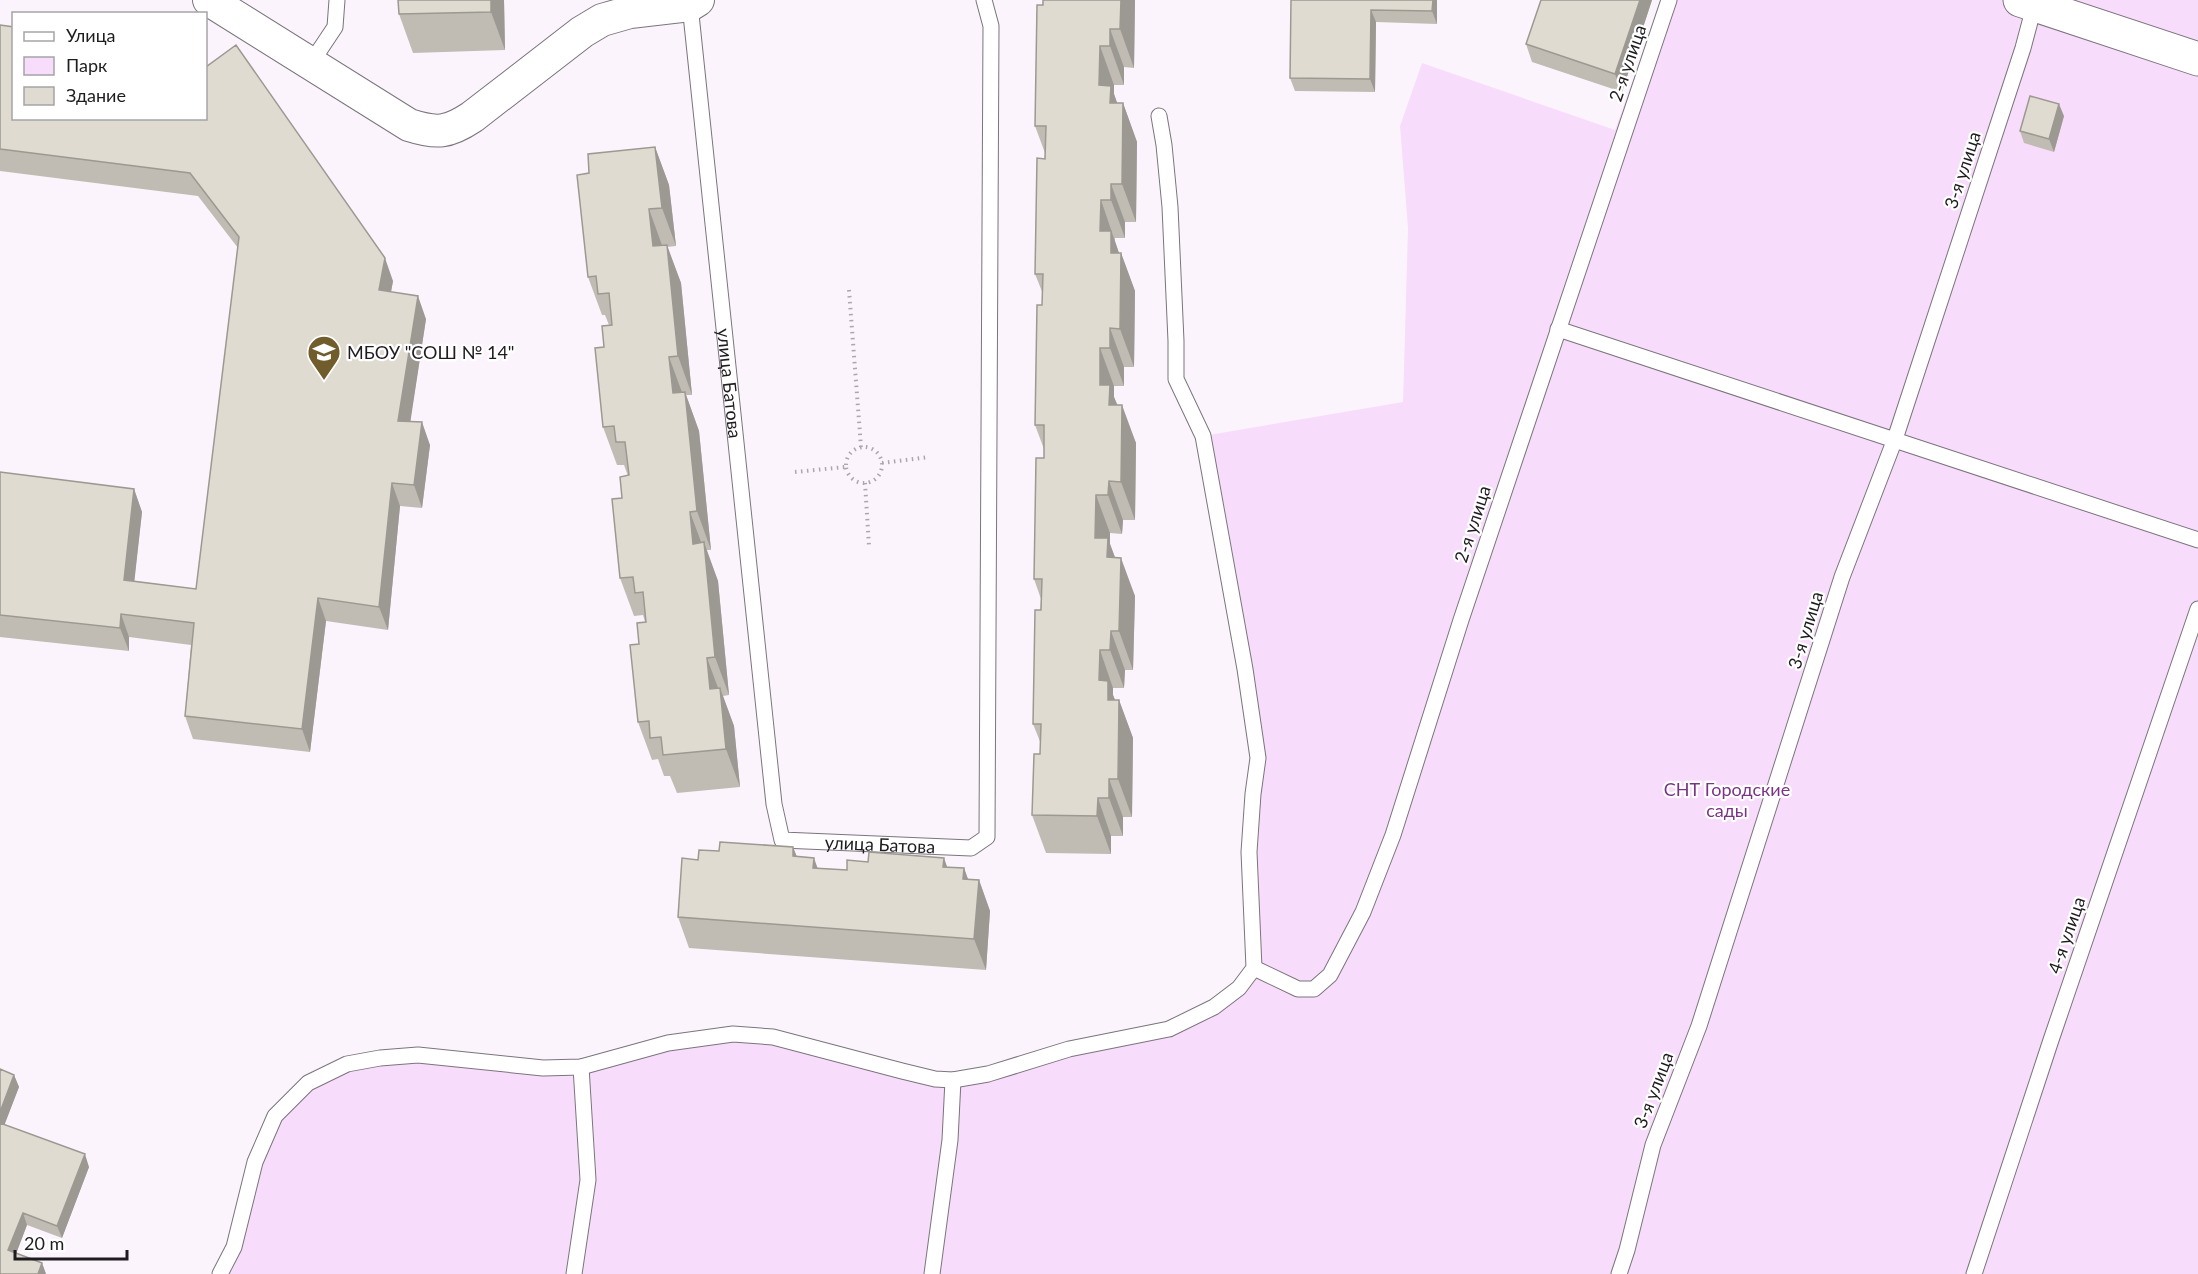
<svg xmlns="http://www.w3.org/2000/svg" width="2198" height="1274" font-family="Lato,sans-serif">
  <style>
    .green { fill: #f8dcfb }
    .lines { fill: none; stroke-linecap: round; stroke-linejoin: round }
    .lane-casing { stroke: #7b747c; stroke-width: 17 }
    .street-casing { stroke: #7b747c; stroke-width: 34 }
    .secondary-casing { stroke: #7b747c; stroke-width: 35 }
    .path { stroke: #aca6ad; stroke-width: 4; stroke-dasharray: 1.5 4.5; stroke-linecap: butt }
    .lane { stroke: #fff; stroke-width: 15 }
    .street { stroke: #fff; stroke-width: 32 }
    .secondary { stroke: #fff; stroke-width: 33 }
    .wall { fill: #c0bcb3 }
    .shaded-wall { fill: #9c9992 }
    .building { fill: #dfdbd0; stroke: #9c9992; stroke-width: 1.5 }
    .labels { text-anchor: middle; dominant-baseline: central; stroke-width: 4.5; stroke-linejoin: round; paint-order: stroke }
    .street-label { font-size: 18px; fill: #1f1c20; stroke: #fff }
    .poi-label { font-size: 18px; fill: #1f1c20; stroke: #fff; text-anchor: start }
    .park-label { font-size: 18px; fill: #7a3485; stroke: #fff }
  </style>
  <rect width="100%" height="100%" fill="#fcf4fd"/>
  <path class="green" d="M1662 0H2198V1274H220L275 1116 308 1083 380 1058 543 1068 734 1034 953 1080 1193 1019 1254 968 1258 758 1203 436 1403 402 1408 228 1400 126 1422 63 1615 130Z"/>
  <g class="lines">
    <defs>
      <g id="lane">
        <path id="s1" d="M688 2 690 5 774 804 782 840 971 848 987 837 991 26 984 0"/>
        <path d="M311 63 335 27 337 0"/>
        <path d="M1558 329 2198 540"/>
        <path d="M1254 968 1298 989H1314L1330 975 1363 912 1393 835 1461 620 1669 0"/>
        <path d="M220 1274 234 1247 255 1162 275 1116 308 1083 347 1064 380 1058 418 1055 543 1068 581 1067 668 1043 733 1034 773 1037 902 1071 935 1079 953 1080 988 1074 1069 1049 1169 1029 1214 1007 1239 988 1254 968 1249 852 1253 794 1258 758 1245 669 1203 436 1176 379V341L1170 207 1164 145 1159 116"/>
        <path d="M574 1274 588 1180 581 1067"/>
        <path d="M932 1274 950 1140 953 1080"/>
        <path d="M1619 1274 1627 1250 1653 1145 1699 1026 1842 577 1895 439 2023 48 2035 3"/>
        <path d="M1974 1274 2051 1040 2198 609"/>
      </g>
      <path id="street" d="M209 0 409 125C437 134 448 133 472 117L582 32 602 20 630 12 690 5 698 0"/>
      <path id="secondary" d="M2020 0 2198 59"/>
    </defs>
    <use href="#lane" class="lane-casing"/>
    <use href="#street" class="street-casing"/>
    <use href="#secondary" class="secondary-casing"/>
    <path class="path" d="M849 290 861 447
      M846 465a18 18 0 1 1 36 0a18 18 0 1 1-36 0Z
      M882 463 929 457
      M795 472 845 467
      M865 483 869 546"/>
    <use href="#lane" class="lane"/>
    <use href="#street" class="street"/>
    <use href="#secondary" class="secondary"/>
  </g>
  <path class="wall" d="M398 0H504L505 50 413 53 399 14Z
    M1043 0H1135L1134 68 1124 67V85H1114V94L1117 103H1123L1137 142 1136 222H1125V238H1115V241L1119 253H1121L1135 291 1134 367H1124V386H1114V397L1136 443 1135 520H1123L1122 534 1110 533V544L1115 558 1135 596 1133 670H1125L1124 688H1113V695L1115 700H1119L1133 738 1132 817H1123V836H1111V854L1046 853 1032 815 1040 754 1041 744 1033 724 1041 599 1034 579 1044 458V449L1035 425 1043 294 1035 274 1045 153 1035 126Z
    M1291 0H1437V24L1376 22 1375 92 1295 91 1290 78Z
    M1652 0 1622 92 1532 62 1526 44Z
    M0 25 206 118 393 281 391 292 426 319 410 421 430 445 422 508 400 506 388 630 326 621 310 752 193 739 185 716 191 645 129 637V651L0 637V472L134 489 142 512 134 581 196 589 238 248 198 196 0 171Z
    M2064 116 2054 152 2024 143 2020 131Z
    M655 147 669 185 676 246 667 247 681 283 692 395H686L699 431 711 550H706L718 581 729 695 723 696 734 726 740 787 677 793 670 776H664L658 759 652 760 638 722 639 644 645 622 643 615 634 616 620 578 622 498 628 476 624 465H617L603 427 604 347 609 325 605 315H602L588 277 589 173Z
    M793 847 797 857 817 868 847 870 947 867 964 868 968 879 979 880 990 911 986 970 689 948 678 917 698 860 719 851Z
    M0 1069 14 1075 19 1087 4 1124 89 1167 62 1238 27 1225 16 1253 42 1263 46 1274H0Z"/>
  <path class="shaded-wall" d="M491 0H504L505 50 491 12Z
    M1121 0H1135L1134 68 1120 29Z
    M1433 0H1437V24L1432 11Z
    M1640 0H1652L1622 92 1615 74Z
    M1371 10 1376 22 1375 92 1370 79Z
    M1110 29 1124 67V85L1110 46Z
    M1100 46 1114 85V94L1123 119V103L1137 142 1136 222 1122 184 1099 85Z
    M2059 104 2064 116 2054 152 2049 139Z
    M655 147 669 185 676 246 662 208Z
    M1111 184 1125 222V238L1111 200Z
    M1101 200 1121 259V253L1135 291 1134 367 1120 329 1100 231Z
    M649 209 663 248 653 246Z
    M667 245 681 283 692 395 678 356Z
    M385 258 393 281 387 313 379 290Z
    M418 296 426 319 407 444 398 421Z
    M1110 328 1124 367V386L1110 348Z
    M1100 348 1114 386V397L1122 418V405L1136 443 1135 520 1121 482 1100 385Z
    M669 357 683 395 673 393Z
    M685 392 699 431 711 550 697 511Z
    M422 422 430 445 422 508 414 485Z
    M1109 481 1123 520 1122 534 1108 495Z
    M392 483 400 506 388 630 379 607Z
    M134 489 142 512 132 603 124 580Z
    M1096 495 1110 533V544L1121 573V558L1135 596 1133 670 1119 631 1095 538Z
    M690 512 704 550 693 544Z
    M704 542 718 581 729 695 715 657Z
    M318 598 326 621 310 752 302 729Z
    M121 614 129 637V651L120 628Z
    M1111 631 1125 670 1124 688 1110 650Z
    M1100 650 1113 688V695L1119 710V700L1133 738 1132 817 1118 779 1099 680Z
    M707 658 721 696 710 689Z
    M720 688 734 726 740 787 726 749Z
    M1109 779 1123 817V836L1109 798Z
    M1098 798 1111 836V854L1097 816Z
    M793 847 805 878 793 856Z
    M814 858 825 889 813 868Z
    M944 858 955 889 943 867Z
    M964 868 975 899 963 879Z
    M979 880 990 911 986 970 974 939Z
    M14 1075 19 1087 1 1134 0 1131V1112Z
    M85 1154 89 1167 62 1238 57 1226Z
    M23 1213 27 1225 13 1262 8 1250Z
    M42 1263 46 1274H38Z"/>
  <path class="building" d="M398 0H491V12L399 14Z
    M1043 0H1121L1120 29H1110V46H1100L1099 85 1111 86 1110 103H1123L1122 184H1111V200H1101L1100 231H1111V253H1121L1120 329 1110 328V348H1100V385H1110L1109 405H1122L1121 482 1109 481 1108 495H1096L1095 538H1108L1107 557 1121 558 1119 631H1111L1110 650H1100L1099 680 1108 681V700H1119L1118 779H1109V798H1098L1097 816 1032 815 1034 754H1040L1041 724H1033L1035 610H1041L1042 579H1034L1036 458H1044V425H1035L1037 305H1042L1043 274H1035L1037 158 1045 159 1046 126H1035L1037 5H1043Z
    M1291 0H1433L1432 11 1371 10 1370 79 1290 78Z
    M1541 0H1640L1615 74 1526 44Z
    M0 25 14 27V118H206V67L236 45 385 258 379 290 418 296 398 421 422 422 414 485 392 483 379 607 318 598 302 729 185 716 194 623 121 614 120 628 0 615V472L134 489 124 580 196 589 239 237 190 173 0 149Z
    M2030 96 2059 104 2049 139 2020 131Z
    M655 147 662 208 649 209 653 246 667 245 678 356 669 357 673 393 685 392 697 511 690 512 693 544 704 542 715 657 707 658 710 689 720 688 726 749 663 755 661 737 650 738 649 721 638 722 630 645 639 644 637 623 646 622 643 592 635 593 633 577 620 578 612 499 622 498 620 477 629 475 625 442H616L614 426 603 427 595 348 604 347 602 326 612 325 609 293 598 294 596 276 588 277 577 175 589 173 588 154Z
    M720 842 793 847V856L814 858 813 868 847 870V860L868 862 869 852 944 858 943 867 964 868 963 879 979 880 974 939 678 917 682 858 698 860 699 850 719 851Z
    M0 1069 14 1075 0 1112Z
    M0 1123 85 1154 57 1226 23 1213 8 1250 42 1263 38 1274H0Z"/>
  <defs>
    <symbol id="school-pin" viewBox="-11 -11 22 30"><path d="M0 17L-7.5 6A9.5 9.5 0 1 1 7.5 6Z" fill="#715d2b" stroke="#fff"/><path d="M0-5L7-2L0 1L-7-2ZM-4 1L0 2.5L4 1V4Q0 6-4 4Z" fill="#fff"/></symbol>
  </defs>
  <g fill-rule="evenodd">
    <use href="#school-pin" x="305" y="333" width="38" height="52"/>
  </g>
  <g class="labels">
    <g class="street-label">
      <text transform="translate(1627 63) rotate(-71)">2-я улица</text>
      <text transform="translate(1962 170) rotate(-72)">3-я улица</text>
      <text stroke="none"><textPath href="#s1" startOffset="384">улица Батова</textPath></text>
      <text transform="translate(1472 524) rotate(-72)">2-я улица</text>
      <text transform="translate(1805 630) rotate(-73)">3-я улица</text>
      <text stroke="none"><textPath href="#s1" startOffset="942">улица Батова</textPath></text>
      <text transform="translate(2066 935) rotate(-71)">4-я улица</text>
      <text transform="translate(1653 1090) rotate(-69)">3-я улица</text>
    </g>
    <g class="poi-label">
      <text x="347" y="352">МБОУ "СОШ № 14"</text>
    </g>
    <g class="park-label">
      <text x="1727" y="789">СНТ Городские<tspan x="1727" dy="21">сады</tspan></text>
    </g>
  </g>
  <rect x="12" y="12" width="195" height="108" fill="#ffffff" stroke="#a5a4a6" stroke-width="1.5"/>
  <rect x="24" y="32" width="30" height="9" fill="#ffffff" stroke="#a5a4a6" stroke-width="1.5"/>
  <text x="66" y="42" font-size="18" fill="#1f1c20">Улица</text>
  <rect x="24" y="57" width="30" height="18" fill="#f8dcfb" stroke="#a5a4a6" stroke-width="1.5"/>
  <text x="66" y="72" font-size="18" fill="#1f1c20">Парк</text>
  <rect x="24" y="87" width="30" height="18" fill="#dfdbd0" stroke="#a5a4a6" stroke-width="1.5"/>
  <text x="66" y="102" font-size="18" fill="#1f1c20">Здание</text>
  <path d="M15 1250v9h112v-9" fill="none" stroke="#1f1c20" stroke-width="3"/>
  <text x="24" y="1250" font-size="18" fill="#1f1c20" stroke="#ffffff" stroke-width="4.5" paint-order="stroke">20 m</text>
</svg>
